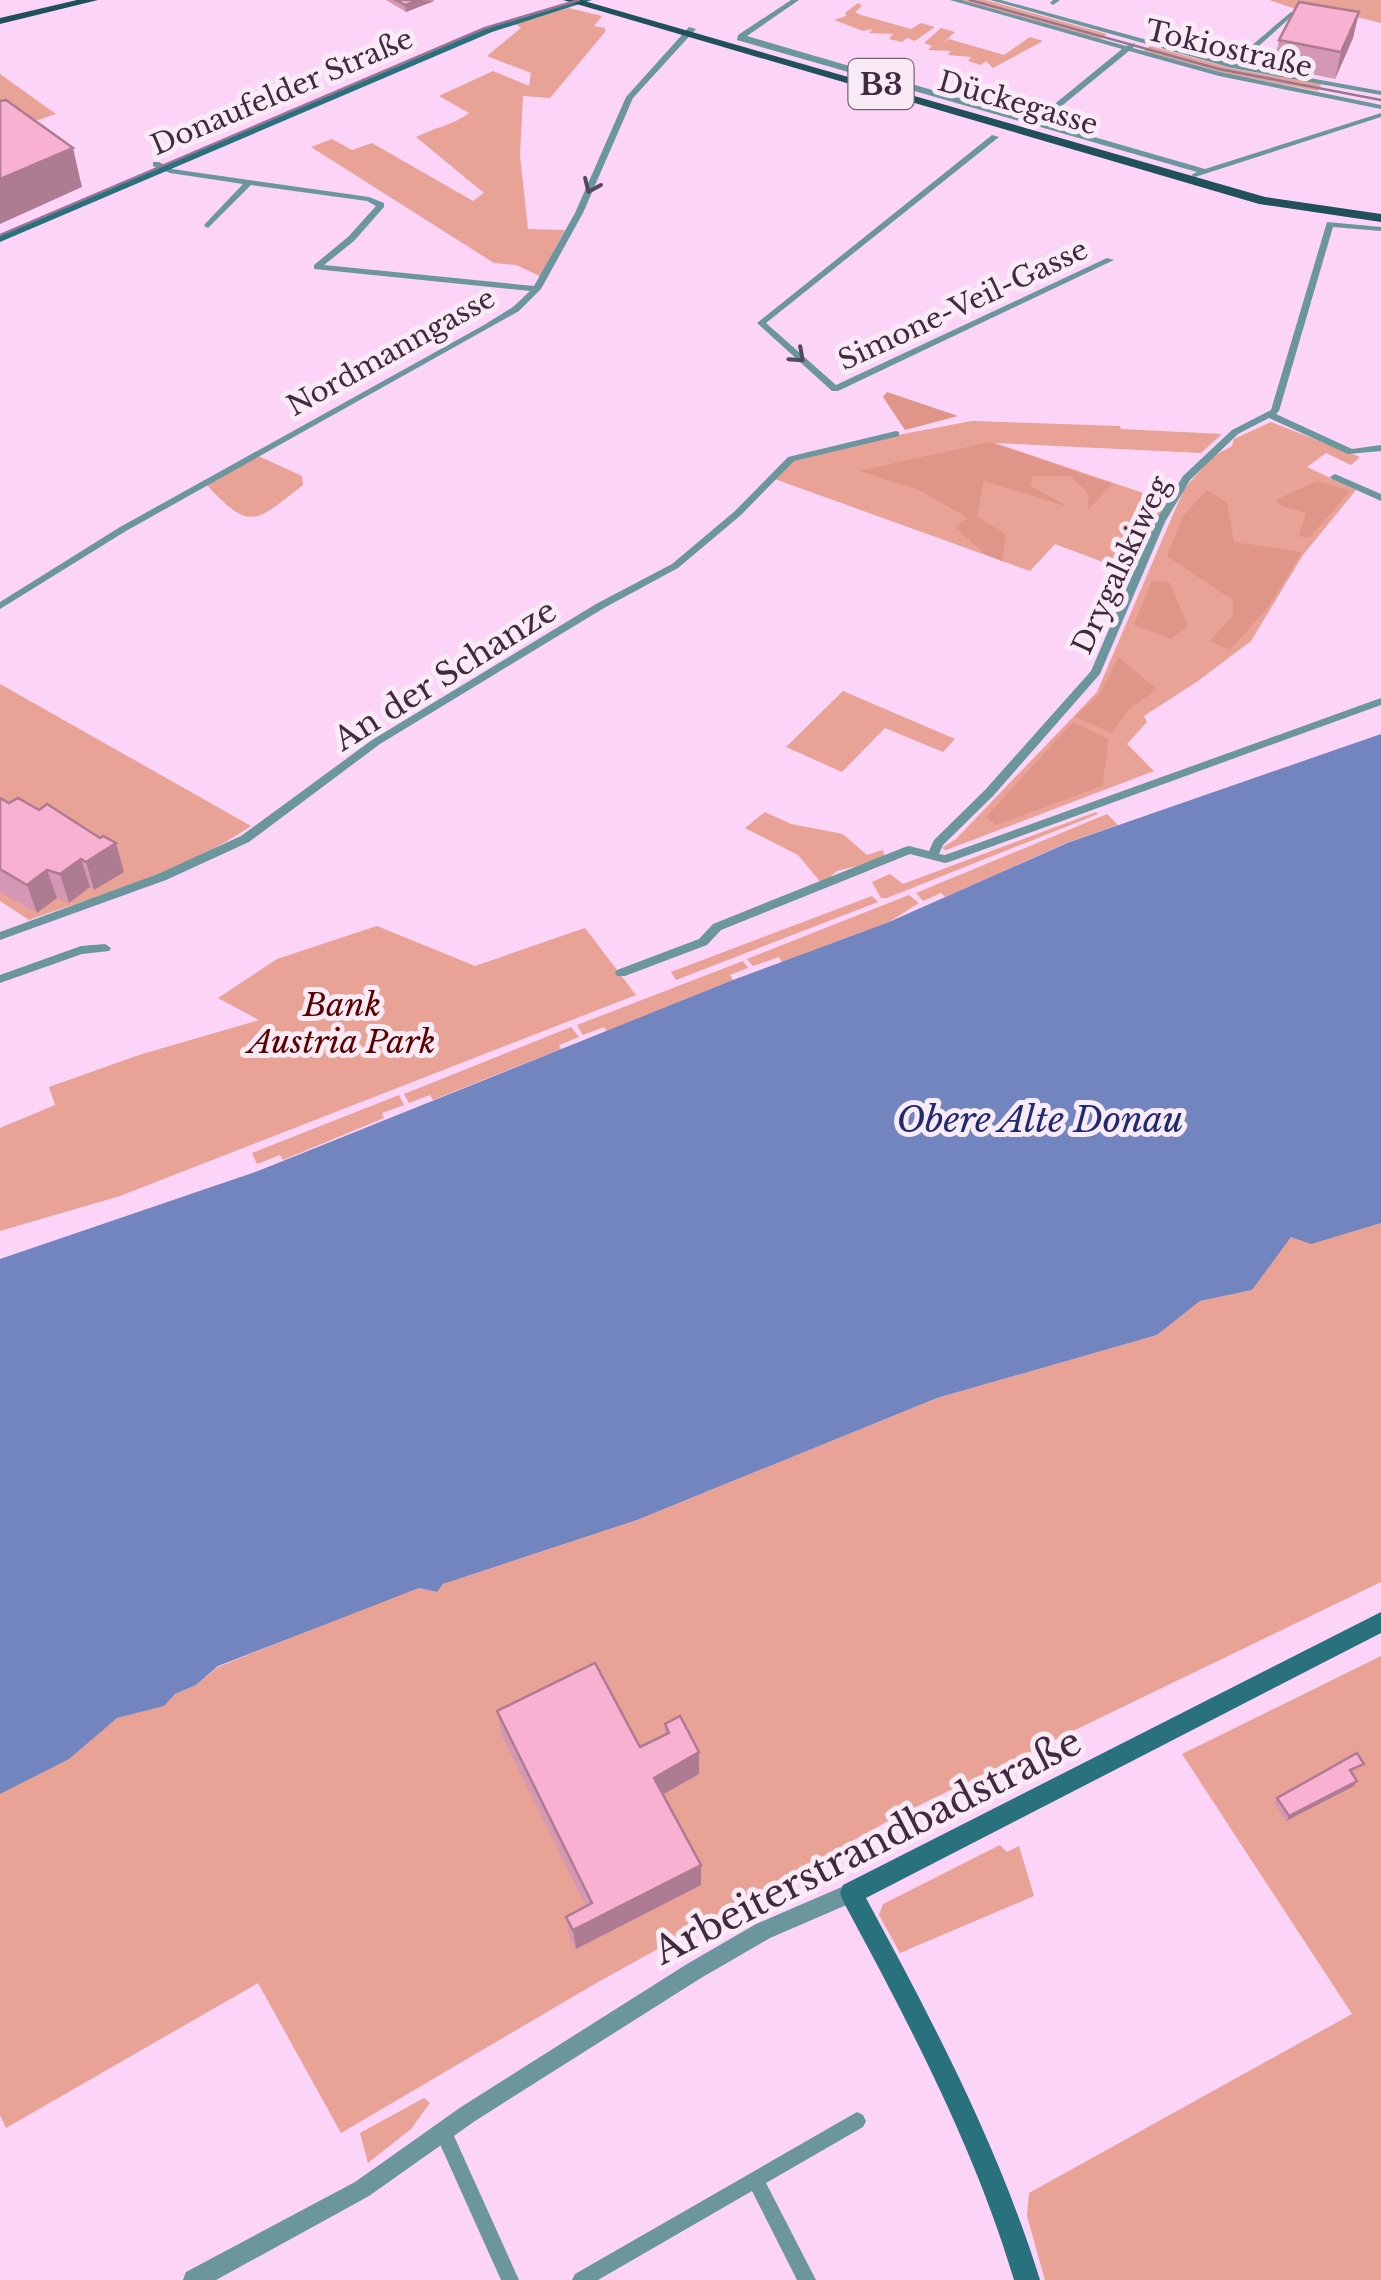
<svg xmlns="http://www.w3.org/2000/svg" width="1381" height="2280" font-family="'Libre Baskerville',serif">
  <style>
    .green { fill: #e8a296 }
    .forest { fill: #df9689 }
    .water { fill: #7385bf }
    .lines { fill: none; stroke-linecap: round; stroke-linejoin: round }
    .minor { fill: #6b969e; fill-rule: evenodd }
    .tertiary { fill: #6b969e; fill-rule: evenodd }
    .secondary { fill: #28717d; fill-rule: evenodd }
    .primary { fill: #20515a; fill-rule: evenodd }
    .tram { stroke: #977693; stroke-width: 2.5 }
    .wall { fill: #d598b4 }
    .shaded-wall { fill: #ae7c92 }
    .building { fill: #f8b1d1; stroke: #ae7c92; stroke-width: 2.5 }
    .oneway { stroke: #4f4a5c }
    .labels { text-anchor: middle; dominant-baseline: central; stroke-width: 10; stroke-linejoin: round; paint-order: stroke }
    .far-street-label { font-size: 28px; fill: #432940; stroke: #f8ebf6 }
    .shield { fill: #f8ebf6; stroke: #796377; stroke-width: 2.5 }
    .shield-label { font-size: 30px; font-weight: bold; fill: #432940 }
    .street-label { font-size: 32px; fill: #432940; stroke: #f8ebf6 }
    .park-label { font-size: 32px; font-style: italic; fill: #5b0100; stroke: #f8ebf6 }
    .water-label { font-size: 35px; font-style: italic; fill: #1f2b71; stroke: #f8ebf6 }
    .near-street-label { font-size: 38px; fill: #432940; stroke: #f8ebf6 }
  </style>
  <rect width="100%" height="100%" fill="#fcd4f7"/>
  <path class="green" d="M960 0H986L1107 34 1100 39Z
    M1269 0H1381V23L1321 8 1313 15Z
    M858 3 862 6 855 12 861 15 911 29 921 23 935 27 915 41 907 38 902 42 889 39 893 34 869 33 873 29 863 31 834 20 846 16 845 13Z
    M568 8 602 16 594 26 605 28V32L550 98 523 96 520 155 528 229 565 230 540 276 516 265 494 263 311 147 332 139 352 150 372 143 473 201 484 193 416 137C433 128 454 125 469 113L439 96 493 71 529 86 531 73 487 56 521 28 516 24Z
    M941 28 955 32 943 43 949 39 1004 55 1030 37 1043 41 993 68 986 61 981 65 968 61 971 57 948 55 951 51 928 50 932 46 924 43Z
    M1150 46 1235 69 1321 84 1318 91 1231 75 1143 51Z
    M0 74 56 114 8 130 0 142Z
    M972 421 1120 426 1121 429 1222 434 1201 453 995 443 1167 501 1132 573 1055 544 1030 571 772 478 791 459 808 452Z
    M1271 422 1360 457 1351 465 1326 453 1307 467 1356 490 1303 555 1251 641 1198 681 1144 716 1147 722 1127 744 1154 771 946 850 942 848 956 839 1097 692 1184 489 1212 457 1232 446 1234 439Z
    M254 454 302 476 303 485C255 522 251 533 206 484Z
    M0 684 251 826C183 872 105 893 29 920L0 901Z
    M843 691 955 739 943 752 885 728 842 772 786 747Z
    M765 812 791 824 843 834 867 855 883 850 885 859 837 871 822 884 798 855 745 828Z
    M1096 812 1098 814 887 898H881L872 882 890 874 903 884Z
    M1107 814 1118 825 1066 843 945 897 941 893 923 901 916 893Z
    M909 895 919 903 889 922 782 962 779 957 753 966 747 959Z
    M872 896 878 902 676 980 671 972Z
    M377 926 475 966 585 928 636 995 120 1196 0 1231V1128L55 1105 49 1087 139 1055 259 1020 218 998 277 959Z
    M1381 960V1582L899 1815 593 1985 341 2133 258 1983 6 2128 0 2115V1634L116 1718 163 1706 175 1694 196 1685 218 1667 346 1615 419 1588 437 1592 443 1584 637 1520 937 1398 1157 1335 1200 1301 1252 1290Z
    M743 961 748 968 730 975 733 980 607 1031 604 1027 583 1035 577 1025Z
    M571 1027 579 1037 559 1045 561 1049 433 1100 430 1095 409 1103 404 1094Z
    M399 1095 404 1105 382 1113 384 1118 283 1160 280 1155 257 1164 252 1153Z
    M1381 1656V2280H1045L1027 2216 1029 2193 1352 2014 1182 1754Z
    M1000 1845 1007 1852 1019 1846 1034 1896 900 1953 879 1915 883 1904Z
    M424 2098 430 2103 411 2129 368 2163 360 2133Z"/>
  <path class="forest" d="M887 392 958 416 905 430 883 397Z
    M990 442 1112 484 1088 510 1089 494 1070 476H1033L1030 486 1069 507 984 481 977 516 1006 535 1002 561 985 554 955 527 968 518 919 490 859 471Z
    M1317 481 1350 491 1309 538 1299 536 1306 513 1279 505 1276 500Z
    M1207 490 1227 503 1234 542 1302 552 1269 606 1230 650 1210 641 1233 615V600L1167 556 1183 516Z
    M1152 580 1170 583 1188 626 1171 639 1134 625Z
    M1118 657 1157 689 1128 710 1112 733 1075 717 1100 694Z
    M1073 722 1109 739 1102 786 996 825 986 817Z"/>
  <path class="water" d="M1381 734V1223L1311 1244 1291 1237 1252 1290 1200 1301 1157 1335 937 1398 637 1520 443 1584 437 1592 419 1588 218 1666 196 1685 175 1694 164 1706 117 1718 69 1759 0 1794V1259L258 1171 733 980 889 922 1067 843Z"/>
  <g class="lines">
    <path class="minor" d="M791 0H799L747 36 1035 120 1122 49 950 0H961L1126 46 1135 43 1133 48 1220 72 1381 105V109L1219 76 1129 51 1042 122 1205 169 1381 113V117L1195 177 1191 175 1197 172 737 40 738 35Z
      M990 0H1001L1231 63 1291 12 1295 14 1293 15 1238 65 1381 91V95L1232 68Z
      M1053 0H1060L1053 5 1050 3Z
      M689 27 696 29 633 98 583 213 541 289 519 311 126 531 0 609V602L120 527 484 325 513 307 530 291 314 269V265L348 237 376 206 367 201 251 185 208 228 204 226 205 224 243 184 170 173 153 166V162H159L172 169 369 197 384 203V207L354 241 324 265 534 286 575 213 626 97Z
      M992 135 999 137 766 323 836 385 1107 258 1114 260 838 391H832L757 323Z
      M1327 222 1381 227V231L1333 227 1279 411 1276 414 1352 449 1381 445V451L1348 454 1269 418 1238 434 1190 480 1165 522 1100 674 993 796 943 845 939 854 945 855 1381 698V705L949 862 945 863 910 854 721 930 707 945 625 976H617L615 973 617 970 699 939 713 924 905 847 909 846 929 851 934 840 985 790 1091 671 1155 522 1183 476 1232 430 1271 410Z
      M896 431 899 432V436L794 461 741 515 678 568 604 608 380 744 249 842 166 880 0 940V932L158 874 241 836 372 740 596 604 672 564 735 511 788 457Z
      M1335 474 1381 494V501L1332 479 1330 477Z
      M105 944 111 948 109 951 82 954 0 983V975L81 946Z
      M857 2112 863 2115 866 2121 863 2127 766 2183 816 2280H797L752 2191 598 2280H572L575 2274Z
      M443 2122 449 2125 519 2280H501L434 2131 437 2125Z"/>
    <path class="tertiary" d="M851 1883 858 1886 861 1893 858 1900 770 1938 701 1978 475 2121 369 2196 216 2280H183L186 2272 355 2182 461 2107 687 1964 756 1924Z"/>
    <path class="secondary" d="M577 0H592L492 32 0 242V235L484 28Z
      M1381 1612V1633L866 1898C933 2022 998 2145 1040 2280H1014C974 2146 909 2024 843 1901L840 1893 843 1885Z"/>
    <path class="primary" d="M77 0H98L0 24V18Z
      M563 0H581L1265 197 1381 214V222L1259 204Z"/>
    <path class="tram" d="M970 0 1219 69 1381 100
      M0 235 485 28 579 0"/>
  </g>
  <path class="wall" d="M386 0H434V1L406 12Z
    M1359 12 1353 38 1335 79 1273 66 1279 40Z
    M0 798 9 803 124 872 94 890 90 887 69 903 57 898 37 913 0 892Z
    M497 1711 640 1747 665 1735V1724L699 1752V1774L663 1794 701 1865V1885L576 1949 569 1936 566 1917 586 1906 501 1734Z
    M1361 1769 1352 1773 1354 1786 1286 1821 1274 1803 1277 1798Z"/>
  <path class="shaded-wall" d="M419 0 434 1 406 12 405 5Z
    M1359 12 1353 38 1335 79 1341 52Z
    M73 148 82 187 0 224V179Z
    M116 843 124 872 94 890 86 862Z
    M81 859 90 887 69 903 60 874Z
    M47 870 57 898 37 913 27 885Z
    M699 1752V1774L655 1799 654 1778Z
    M1357 1781 1354 1786 1286 1821 1289 1816Z
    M701 1865V1885L576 1949 573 1930Z"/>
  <path class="building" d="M396 0H419L405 5Z
    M1299 2 1359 12 1341 52 1279 40Z
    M6 100 73 148 0 179V101Z
    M0 798 9 803 18 798 39 810 47 804 100 838 103 836 116 843 86 862 81 859 60 874 47 870 27 885 0 869Z
    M595 1663 640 1747 669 1733 665 1724 680 1716 699 1752 654 1778 701 1865 573 1930 566 1917 592 1903 497 1711Z
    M1357 1753 1364 1764 1350 1770 1357 1781 1289 1816 1277 1798Z"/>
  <defs><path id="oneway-chevron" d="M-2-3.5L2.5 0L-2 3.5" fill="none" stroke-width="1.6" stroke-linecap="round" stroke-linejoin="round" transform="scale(2.5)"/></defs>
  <g class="oneway">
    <use href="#oneway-chevron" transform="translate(591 186) rotate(114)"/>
    <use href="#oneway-chevron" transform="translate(798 356) rotate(42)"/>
  </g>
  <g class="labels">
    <g class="far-street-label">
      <text transform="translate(1229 49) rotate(13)">Tokiostraße</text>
      <text transform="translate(282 92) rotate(-23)">Donaufelder Straße</text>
      <text transform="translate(1018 103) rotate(16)">Dückegasse</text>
      <text transform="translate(963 305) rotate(-25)">Simone-Veil-Gasse</text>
      <text transform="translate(391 352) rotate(-29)">Nordmanngasse</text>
      <text transform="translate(1121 565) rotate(-65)">Drygalskiweg</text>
    </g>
    <rect class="shield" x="848.5" y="59" width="65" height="50" rx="8"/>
    <g class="shield-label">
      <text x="881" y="84">B3</text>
    </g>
    <g class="street-label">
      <text transform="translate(445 675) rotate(-32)">An der Schanze</text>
    </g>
    <g class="park-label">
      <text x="342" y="1005">Bank<tspan x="342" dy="37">Austria Park</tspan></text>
    </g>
    <g class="water-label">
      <text x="1040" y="1119">Obere Alte Donau</text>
    </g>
    <g class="near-street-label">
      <text transform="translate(867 1846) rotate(-27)">Arbeiterstrandbadstraße</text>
    </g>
  </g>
</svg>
